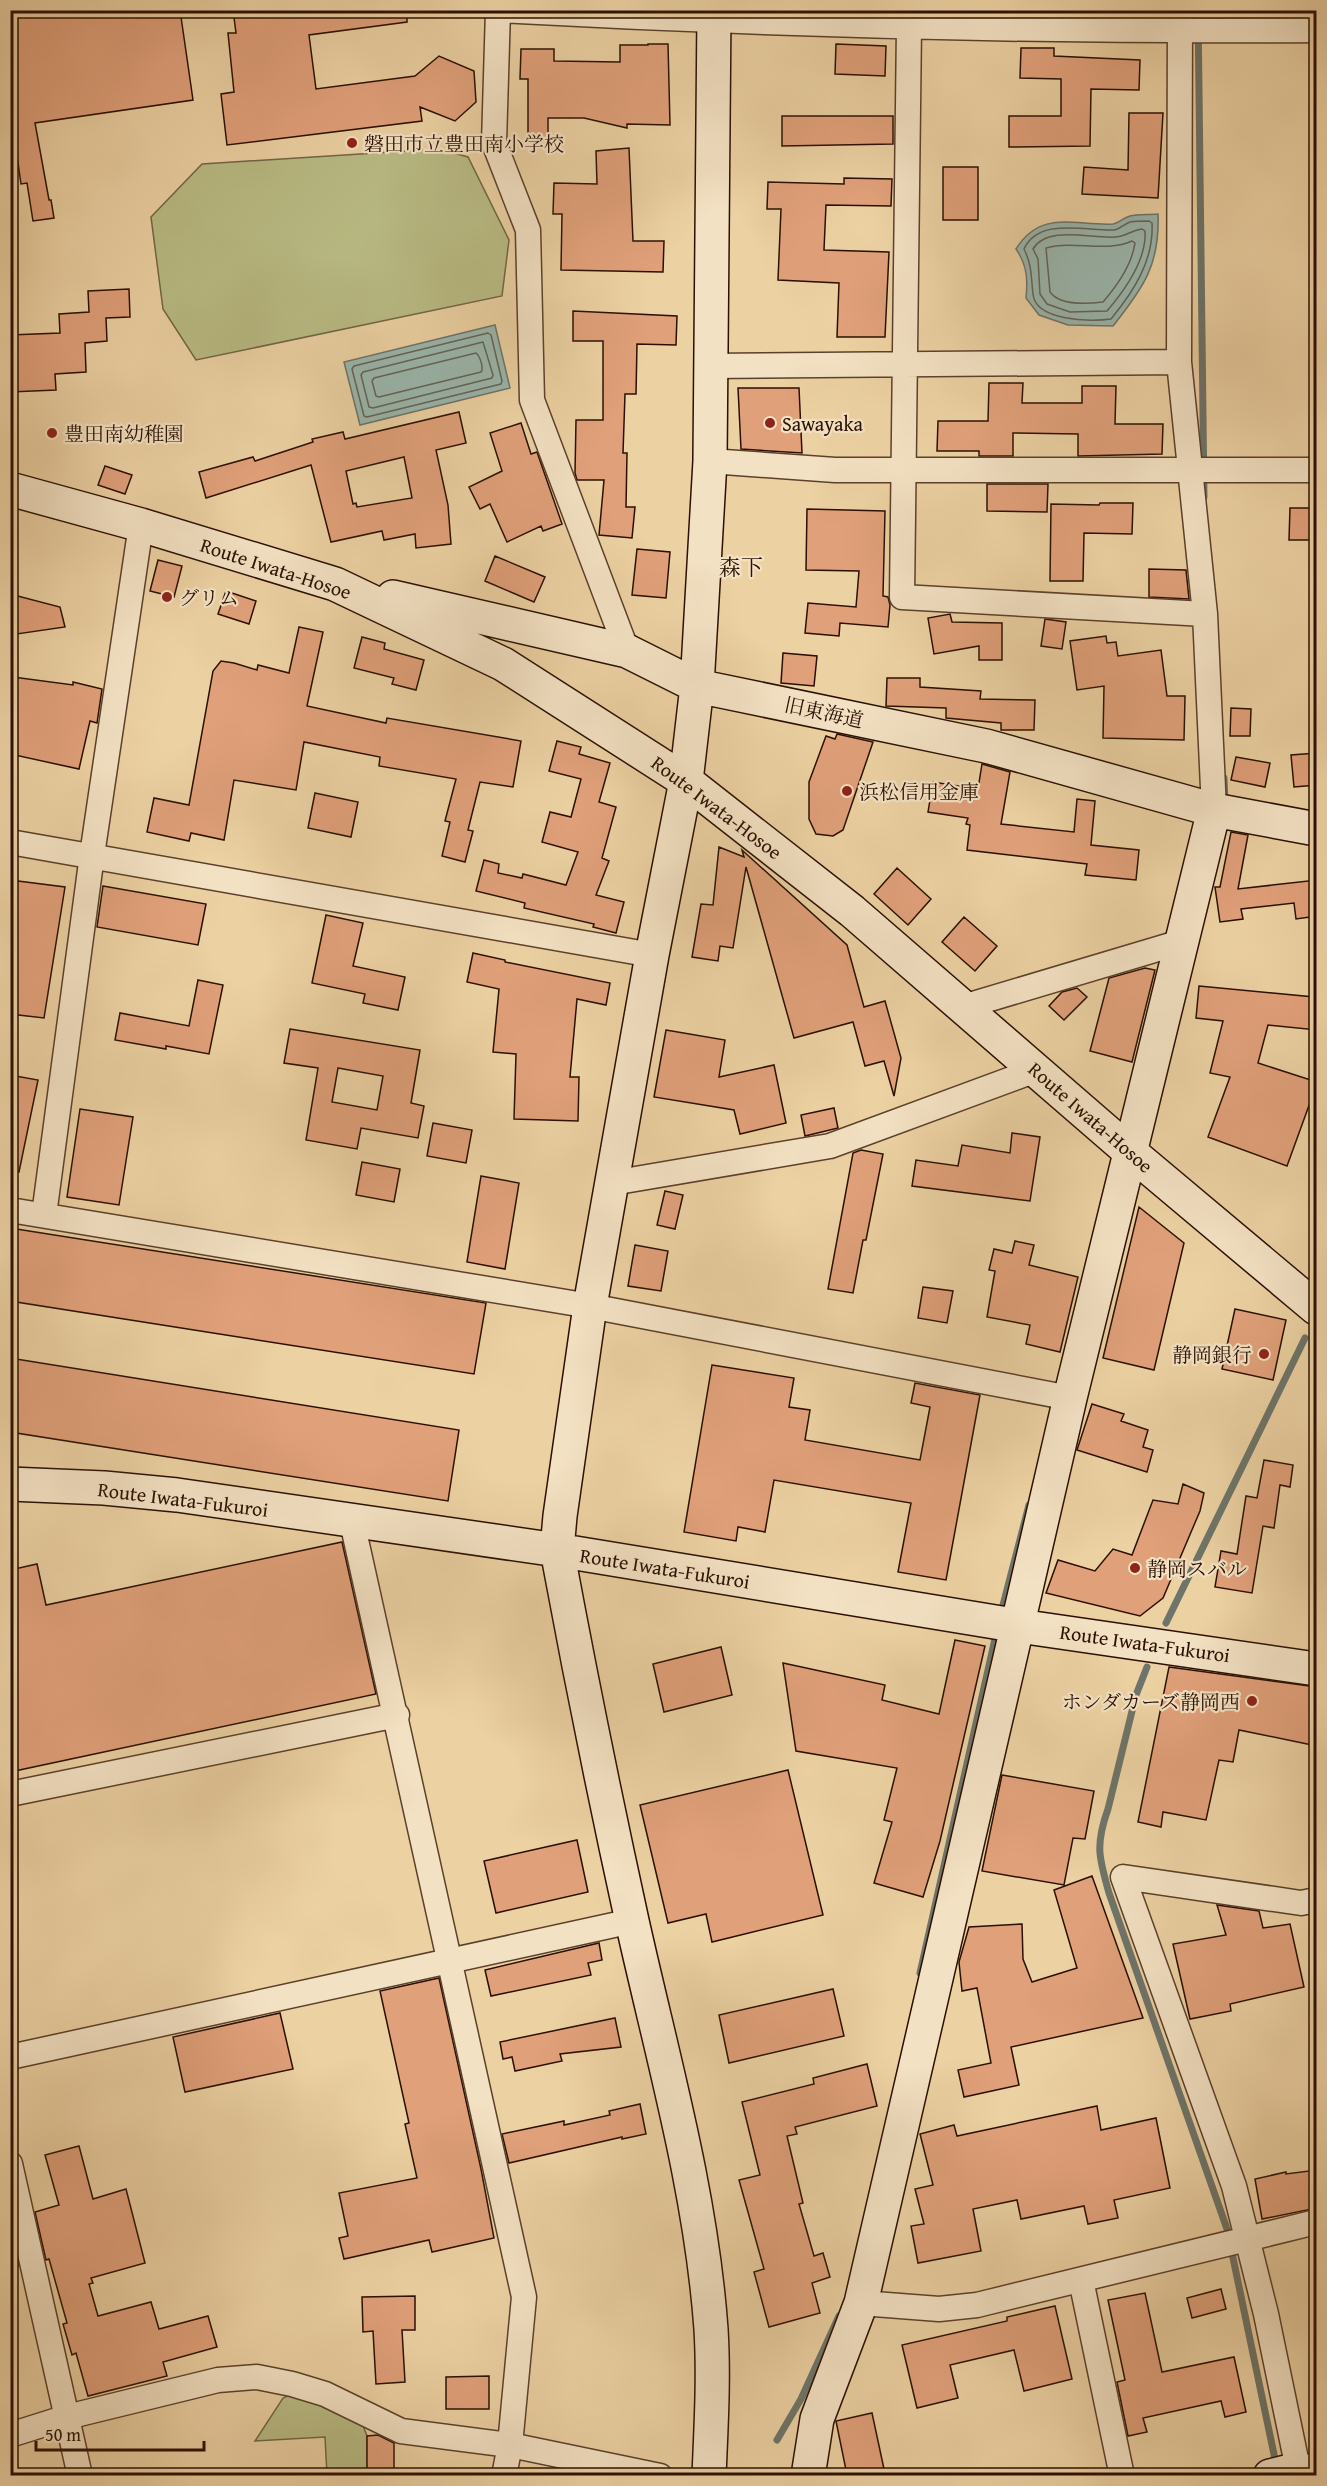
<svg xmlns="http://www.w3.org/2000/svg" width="1327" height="2486" font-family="'Gentium Book Plus','Noto Serif JP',serif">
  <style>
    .green { fill: #b9bb84; stroke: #726644; stroke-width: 1.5 }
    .water { fill: #9ab6ad; stroke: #6e7469; stroke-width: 1.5 }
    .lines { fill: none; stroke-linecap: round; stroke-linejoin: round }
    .shore { stroke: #626358; stroke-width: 1.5 }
    .stream { stroke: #6e7469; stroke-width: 7 }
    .building { fill: #e0a07a; stroke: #2b1003; stroke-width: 1.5; fill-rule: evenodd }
    .street-casing { stroke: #5b402b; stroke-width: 27 }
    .secondary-casing { stroke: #2b1003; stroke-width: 36 }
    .street { stroke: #f3e1c3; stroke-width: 24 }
    .secondary { stroke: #f3e1c3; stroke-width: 33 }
    .poi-dot { fill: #8f2418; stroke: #f3e1c3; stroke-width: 2 }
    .labels { text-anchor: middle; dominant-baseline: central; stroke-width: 4.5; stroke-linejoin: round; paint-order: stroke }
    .poi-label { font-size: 20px; fill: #2b1003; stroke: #f3e1c3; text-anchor: start }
    .street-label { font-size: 20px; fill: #2b1003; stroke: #f3e1c3 }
    .quarter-label { font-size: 22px; fill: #2b1003; stroke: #f3e1c3 }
  </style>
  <rect width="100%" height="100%" fill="#ecd1a3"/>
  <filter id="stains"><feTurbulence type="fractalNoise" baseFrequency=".00333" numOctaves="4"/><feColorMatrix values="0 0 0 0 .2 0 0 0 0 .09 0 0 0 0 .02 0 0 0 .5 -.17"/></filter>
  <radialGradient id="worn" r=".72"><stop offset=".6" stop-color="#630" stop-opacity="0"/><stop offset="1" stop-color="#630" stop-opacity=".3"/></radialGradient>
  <path class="green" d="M439 149 468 157 509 240 502 296 196 360 163 309 151 217 202 164Z
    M305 2388 357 2410 367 2436V2475H327L325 2437 255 2441 283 2398Z"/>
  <path class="water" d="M1158 214C1160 264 1144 287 1113 326L1068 325 1039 315 1026 298C1028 279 1027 265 1016 249 1041 209 1074 226 1113 224 1119 223 1123 218 1130 216 1138 214 1149 215 1158 214Z
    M495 325 510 388 360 425 344 362Z"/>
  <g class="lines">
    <path class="shore" d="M1149 221 1152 223C1154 260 1134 291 1111 319 1091 322 1035 321 1033 294 1031 277 1032 265 1024 249 1039 217 1085 231 1114 230 1120 229 1124 224 1130 222 1136 221 1143 221 1149 221Z
      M1142 229 1145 231C1147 260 1125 290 1107 311L1070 312 1047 304 1040 294 1038 259 1033 249C1047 225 1092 239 1115 237 1125 237 1132 230 1142 229Z
      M1132 241 1135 243C1132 264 1116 287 1103 302 1087 304 1060 306 1050 292L1046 248C1074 240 1105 253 1132 241Z
      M488 333 491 335 502 381 501 384 367 417 364 416 352 369 354 366Z
      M483 342 493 375 492 378 373 408 369 407 361 375 363 372Z
      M476 353C480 356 484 368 481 372L379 397 376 396 372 381 374 378Z"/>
    <path class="stream" d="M1198 10 1204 497
      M1289 10 1307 23
      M1224 778 1225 803
      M1001 1613 1029 1505
      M1166 1623 1305 1338
      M1147 1667 1136 1695 1108 1809C1095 1845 1099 1858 1109 1893L1227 2229 1276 2464
      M920 1973 997 1630
      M777 2440 801 2399 839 2316"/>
  </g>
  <path class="building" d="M10 10H180L193 100 35 123 49 200H51L54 218 33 221 27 183 21 184 10 107Z
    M233 10H407V22L309 35 316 89 415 76 439 56 474 71 476 102 455 121 420 107 422 121 227 145 221 94 234 92 228 33H236Z
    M648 44H668L670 125 627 124V128L584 118H548V138H528V79H520L521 49H554V61L620 62V45H648Z
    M836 44 886 46 885 76 835 74Z
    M1021 48H1054V56L1140 60 1139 90 1091 89 1090 146 1009 147V116H1061V79L1020 78Z
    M1129 113H1163L1158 198 1082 194 1084 167 1128 170Z
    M782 116H893V144L782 146Z
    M629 148 633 241H664L663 272 561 270 562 214H553L554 183 597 184 596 151Z
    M943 167H978V220H943Z
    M844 178 892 179 891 206 826 205 824 250 889 252 885 337H837L839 283 778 280 781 209H767L768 182 844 184Z
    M129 289 130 317 106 318 107 341 85 343 86 372 55 374 56 390 10 392V335L60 333 59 314 89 312 88 291Z
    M573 311 677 316 676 345 637 344 636 394H625L623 453H627L626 507H635L632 538 599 535 604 480H577L575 473 576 420H603V341H573Z
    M989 383H1023L1022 403H1082V386H1116L1115 424H1163L1162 454 1078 456V434L1013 433V456H979V451H937L938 421H988Z
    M738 388H799L802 453 741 449Z
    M459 412 466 443 436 450 448 505 451 544 416 548 415 534 384 540 382 531 331 542 311 465 206 498 199 472 253 457 255 461 313 442 312 439 343 432 345 439ZM404 457 412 498 357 507 356 503 353 504 346 471Z
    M521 423 531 454 537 452 562 524 543 531 541 526 507 542 490 504 480 509 469 487 502 471 490 433Z
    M105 466 132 475 125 494 98 485Z
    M987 484H1048L1047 512 987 511Z
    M1100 503H1133L1132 534 1084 533 1083 581H1050L1051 504 1099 505Z
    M1290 508H1317V540H1289Z
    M807 509 885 511 883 596 888 597 890 605 888 627 840 623 839 636 805 633 808 603 856 607 859 571 806 570Z
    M637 549 670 552 666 598 632 595Z
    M495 556 545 577 534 602 485 581Z
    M158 560 182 566 174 597 150 591Z
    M1149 569 1186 570 1189 599 1149 597Z
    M226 591 256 601 249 624 218 614Z
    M10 594 60 607 65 627 10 635Z
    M950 614 952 622 1002 623V660H979V646L934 654 928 618Z
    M1045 619 1066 622 1062 649 1041 646Z
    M299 627 323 632 307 706 386 723 387 718 521 741 513 787 480 782 468 830 473 831 465 862 442 856 450 822 445 821 456 779 379 766 380 757 304 742 296 790 234 780 224 840 191 833 189 841 147 832 154 798 189 805 213 671 221 661 234 663 257 670 258 665 289 673Z
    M1106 636 1107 643 1116 642 1118 656 1161 650 1167 696H1185L1184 740 1103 738 1104 686 1077 690 1070 641Z
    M362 637 385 643 384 649 424 660 416 690 392 684 394 678 354 668Z
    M783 653 817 656 814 686 781 683Z
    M13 677 73 685V682L102 689 97 723 90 721 79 769 10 754V728L14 710H10Z
    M887 678H920V687L981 691 980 699 1035 700 1034 730H1001V723L946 718V708L886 706Z
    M1231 708 1251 709 1250 736H1230Z
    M837 734 873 742 843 830 833 836 816 834 809 819V782L826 736 835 739Z
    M557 741 581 747 579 754 610 763 599 802 616 807 602 858 609 861 596 895 624 902 616 933 593 927 594 924 524 908 525 903 476 891 484 860 499 864 498 873 522 878 523 874 566 885 578 852 542 842 550 812 571 817 581 779 549 771Z
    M1317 753V785L1294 787 1291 755Z
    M1236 757 1270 763 1265 787 1231 780Z
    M982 764 1010 772 1001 824 1074 832 1077 799 1095 801 1091 845 1139 850 1136 880 1085 875 1087 864 967 850 970 825 966 824 968 818 928 812 933 782 978 789Z
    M315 793 358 802 351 837 308 828Z
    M1231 832 1248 835 1238 889 1317 880V916L1296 919 1294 903 1241 909 1243 919 1220 922 1215 887H1220Z
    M719 847 744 857 742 850 847 945 864 1007 885 1001 901 1058 894 1096 884 1061 865 1066 853 1022 794 1038 746 867 733 948 720 946 718 961 692 957 701 904 713 905Z
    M897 868 931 899 908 925 874 894Z
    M10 880 65 887 44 1018 10 1014Z
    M103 886 206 904 198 945 97 927Z
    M326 915 363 923 353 966 405 977 398 1010 363 1003 365 994 312 983Z
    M964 917 997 946 975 971 942 942Z
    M473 953 505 960V962L610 983 606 1005 577 999 570 1077H579L578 1121 514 1119 516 1054 493 1052 499 989 467 982Z
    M1145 968 1155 970 1132 1062 1090 1051 1109 978Z
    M198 980 223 985 209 1054 166 1046V1049L115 1040 120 1013 189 1026Z
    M1199 986 1314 997 1317 1030 1268 1025 1258 1063 1317 1082V1102L1311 1100 1287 1166 1208 1137 1230 1077 1210 1073 1223 1021 1196 1018Z
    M1077 988 1087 997 1064 1020 1049 1006 1062 992Z
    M290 1029 420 1050 411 1103 424 1106 418 1138 361 1128 357 1149 306 1140 318 1068 284 1063ZM338 1068 383 1076 377 1110 332 1102Z
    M666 1030 725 1040 719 1077 774 1065 786 1123 740 1134 734 1110 654 1097Z
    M10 1075 38 1080 19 1172 10 1171Z
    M834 1108 838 1128 805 1136 801 1115Z
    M80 1109 133 1117 119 1205 67 1197Z
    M433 1123 472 1130 466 1163 427 1156Z
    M1012 1133 1040 1137 1030 1201 912 1186 916 1160 958 1166 962 1145 1010 1153Z
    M861 1150 883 1154 866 1240H863L853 1293 828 1289 853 1153Z
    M362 1162 400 1169 394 1202 356 1195Z
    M481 1176 519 1183 505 1269 467 1262Z
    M665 1191 683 1195 675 1229 657 1225Z
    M1139 1207 1184 1243 1154 1370 1103 1358Z
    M10 1228 486 1303 474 1374 10 1301Z
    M1015 1241 1034 1245 1029 1265 1078 1277 1060 1352 1026 1344 1030 1325 987 1317 995 1271 989 1270 994 1249 1012 1253Z
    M635 1245 668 1251 661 1291 628 1286Z
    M923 1287 953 1291 947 1323 918 1318Z
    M1235 1309 1286 1320 1273 1380 1222 1369Z
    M16 1359 459 1430 448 1501 10 1432V1396Z
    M712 1365 794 1378 789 1407 810 1410 805 1440 920 1460 930 1407 911 1403 915 1383 980 1395 946 1580 898 1572 911 1503 774 1480 765 1532 738 1527 736 1541 684 1532Z
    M1092 1404 1124 1414 1121 1421 1148 1430 1143 1447 1153 1450 1147 1472 1077 1450Z
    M1264 1460 1293 1465 1290 1487 1280 1485 1274 1528 1263 1526 1252 1593 1215 1587 1221 1551 1237 1554 1246 1496 1257 1498Z
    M1183 1484 1204 1493 1200 1511 1163 1598 1140 1616 1046 1593 1058 1560 1095 1571 1113 1549 1132 1555 1153 1500 1178 1504Z
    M342 1542 376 1694 10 1772V1570L37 1564 46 1605Z
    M955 1640 985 1646 940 1841 923 1897 874 1883 892 1822 884 1820 897 1768 796 1751 783 1663 885 1685 882 1700 939 1714Z
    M721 1647 732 1695 664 1712 653 1664Z
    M1169 1667 1317 1687V1746L1239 1730 1233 1762 1219 1760 1206 1820 1163 1812 1161 1827 1138 1822Z
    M788 1770 823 1915 712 1942 706 1914 668 1923 640 1805Z
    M1002 1775 1094 1791 1085 1839 1073 1838 1064 1885 982 1871Z
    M577 1840 588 1892 496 1913 484 1861Z
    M1092 1876 1143 2018 1011 2047 1019 2085 964 2097 958 2070 991 2063 977 1988 962 1991 959 1962 969 1927 1022 1924 1023 1959 1032 1982 1077 1968 1054 1890Z
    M1217 1905 1259 1911 1263 1928 1290 1924 1304 1987 1230 2004 1231 2011 1190 2019 1173 1944 1226 1935Z
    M599 1943 602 1960 588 1963 591 1975 491 1996 485 1970Z
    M439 1978 481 2169 494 2238 432 2252 429 2240 344 2259 339 2238 348 2236 339 2193 417 2178 405 2124 409 2123 380 1991Z
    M833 1989 844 2036 729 2063 719 2015Z
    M280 2013 293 2069 185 2092 173 2037Z
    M615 2018 621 2047 560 2054 562 2061 515 2071 512 2057 503 2059 500 2042Z
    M867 2064 877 2106 795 2127 797 2134 787 2136 803 2203 799 2204 814 2256 823 2253 830 2277 812 2283 820 2313 769 2327 754 2272 764 2269 739 2180 760 2175 742 2102 814 2084 813 2078Z
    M640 2104 646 2134 622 2139V2137L509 2163 502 2134 564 2121V2125L610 2115 609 2111Z
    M1097 2106 1101 2130 1156 2118 1170 2188 1114 2200 1118 2218 1088 2224 1084 2206 1021 2219 1017 2200 973 2209 981 2251 918 2263 911 2226 924 2224 915 2189 933 2185 920 2134 954 2125 957 2136Z
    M79 2146 93 2199 126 2189 145 2263 91 2278 93 2283 89 2284 98 2316 151 2302 159 2329 208 2316 217 2347 163 2362 167 2376 88 2396 76 2353 72 2355 63 2324 67 2323 49 2259 46 2260 35 2212 59 2205 45 2155Z
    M1317 2170V2208L1262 2219 1255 2179 1286 2172V2174Z
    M10 2231 18 2266 10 2268Z
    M1221 2289 1226 2309 1192 2318 1187 2298Z
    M1145 2293 1162 2372 1234 2357 1246 2412 1225 2417 1221 2401 1143 2418 1147 2432 1128 2436 1117 2382 1125 2380 1108 2300Z
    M415 2296V2330H402L405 2382 376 2384 373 2331 363 2332 362 2297Z
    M1055 2306 1072 2379 1024 2391 1014 2350 950 2365 958 2398 917 2408 902 2345 1007 2321V2317Z
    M489 2376V2409H446V2377Z
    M872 2413 884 2469 847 2475 836 2421Z
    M378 2435 394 2443V2473H367V2436Z"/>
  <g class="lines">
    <defs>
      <path id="street" d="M498 10 494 143 528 230 532 400 627 651
        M501 10C773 25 1045 32 1316 30
        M1180 10 1179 362 1205 614 1214 810
        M909 25 902 597 1205 614
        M710 366 1179 362
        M710 461 835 470H1316
        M10 842 652 955
        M963 1007 1181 942
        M612 1183 830 1146 1036 1070
        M10 1210 590 1306 1070 1398
        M44 1215 92 855 141 525
        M352 1522 524 2297 510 2445 504 2476
        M10 1794 397 1715
        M1316 1900 1301 1903 1123 1877 1234 2186 1266 2314 1298 2469 1316 2465
        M10 2057 632 1921
        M10 2164 80 2476
        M1081 2280 1122 2476
        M861 2303 939 2309 977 2305 1316 2222
        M10 2435 67 2417 218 2380 257 2377 292 2384 325 2394 401 2431 510 2445 660 2476"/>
      <path id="secondary" d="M10 489 141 525 335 584 503 664 686 781 852 911 1129 1151 1316 1308
        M393 597 627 651 697 686 986 746 1214 810 1316 829
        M10 1484 104 1488 177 1495 557 1550 1019 1626 1316 1669
        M709 2476C711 2427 714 2378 711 2329 701 2190 662 2056 632 1921 605 1798 580 1674 557 1550L560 1516 590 1306 652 955 686 781 697 686 710 461 714 10
        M808 2476 817 2419 861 2303 1070 1398 1214 810
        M1270 2476 1298 2469 1300 2476"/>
    </defs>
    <use href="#street" class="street-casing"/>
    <use href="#secondary" class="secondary-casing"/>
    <use href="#street" class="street"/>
    <use href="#secondary" class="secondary"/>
  </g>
  <g class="poi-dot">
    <circle cx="352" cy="143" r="6"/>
    <circle cx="770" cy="423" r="6"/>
    <circle cx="52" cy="433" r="6"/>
    <circle cx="167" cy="597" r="6"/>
    <circle cx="847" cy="791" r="6"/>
    <circle cx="1264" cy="1354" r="6"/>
    <circle cx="1135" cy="1568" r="6"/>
    <circle cx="1252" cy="1701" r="6"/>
  </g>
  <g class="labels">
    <g class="poi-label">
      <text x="364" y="143">磐田市立豊田南小学校</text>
      <text x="782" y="423">Sawayaka</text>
      <text x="64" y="433">豊田南幼稚園</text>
      <text x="179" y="597">グリム</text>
      <text x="859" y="791">浜松信用金庫</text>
      <text x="1252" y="1354" text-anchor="end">静岡銀行</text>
      <text x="1147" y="1568">静岡スバル</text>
      <text x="1240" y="1701" text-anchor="end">ホンダカーズ静岡西</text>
    </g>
    <g class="street-label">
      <text transform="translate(276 568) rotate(18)">Route Iwata-Hosoe</text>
      <text transform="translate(824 712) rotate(12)">旧東海道</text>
      <text transform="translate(717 807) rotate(37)">Route Iwata-Hosoe</text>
      <text transform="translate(1091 1117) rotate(41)">Route Iwata-Hosoe</text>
      <text transform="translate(183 1499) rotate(7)">Route Iwata-Fukuroi</text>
      <text transform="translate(665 1568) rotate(9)">Route Iwata-Fukuroi</text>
      <text transform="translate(1145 1643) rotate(8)">Route Iwata-Fukuroi</text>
    </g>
    <g class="quarter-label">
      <text x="741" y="567">森下</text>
    </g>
  </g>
  <rect width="1327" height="2486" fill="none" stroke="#ecd1a3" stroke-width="36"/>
  <rect x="12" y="12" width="1303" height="2462" fill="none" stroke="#2b1003" stroke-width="3"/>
  <rect x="18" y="18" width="1291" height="2450" fill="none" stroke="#2b1003" stroke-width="1.5"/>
  <path d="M36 2441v9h168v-9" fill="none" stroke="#2b1003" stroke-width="3"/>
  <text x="45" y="2441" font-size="18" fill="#2b1003" stroke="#f3e1c3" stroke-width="4.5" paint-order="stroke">50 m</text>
  <rect width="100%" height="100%" filter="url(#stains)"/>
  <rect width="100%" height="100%" fill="url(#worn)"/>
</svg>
